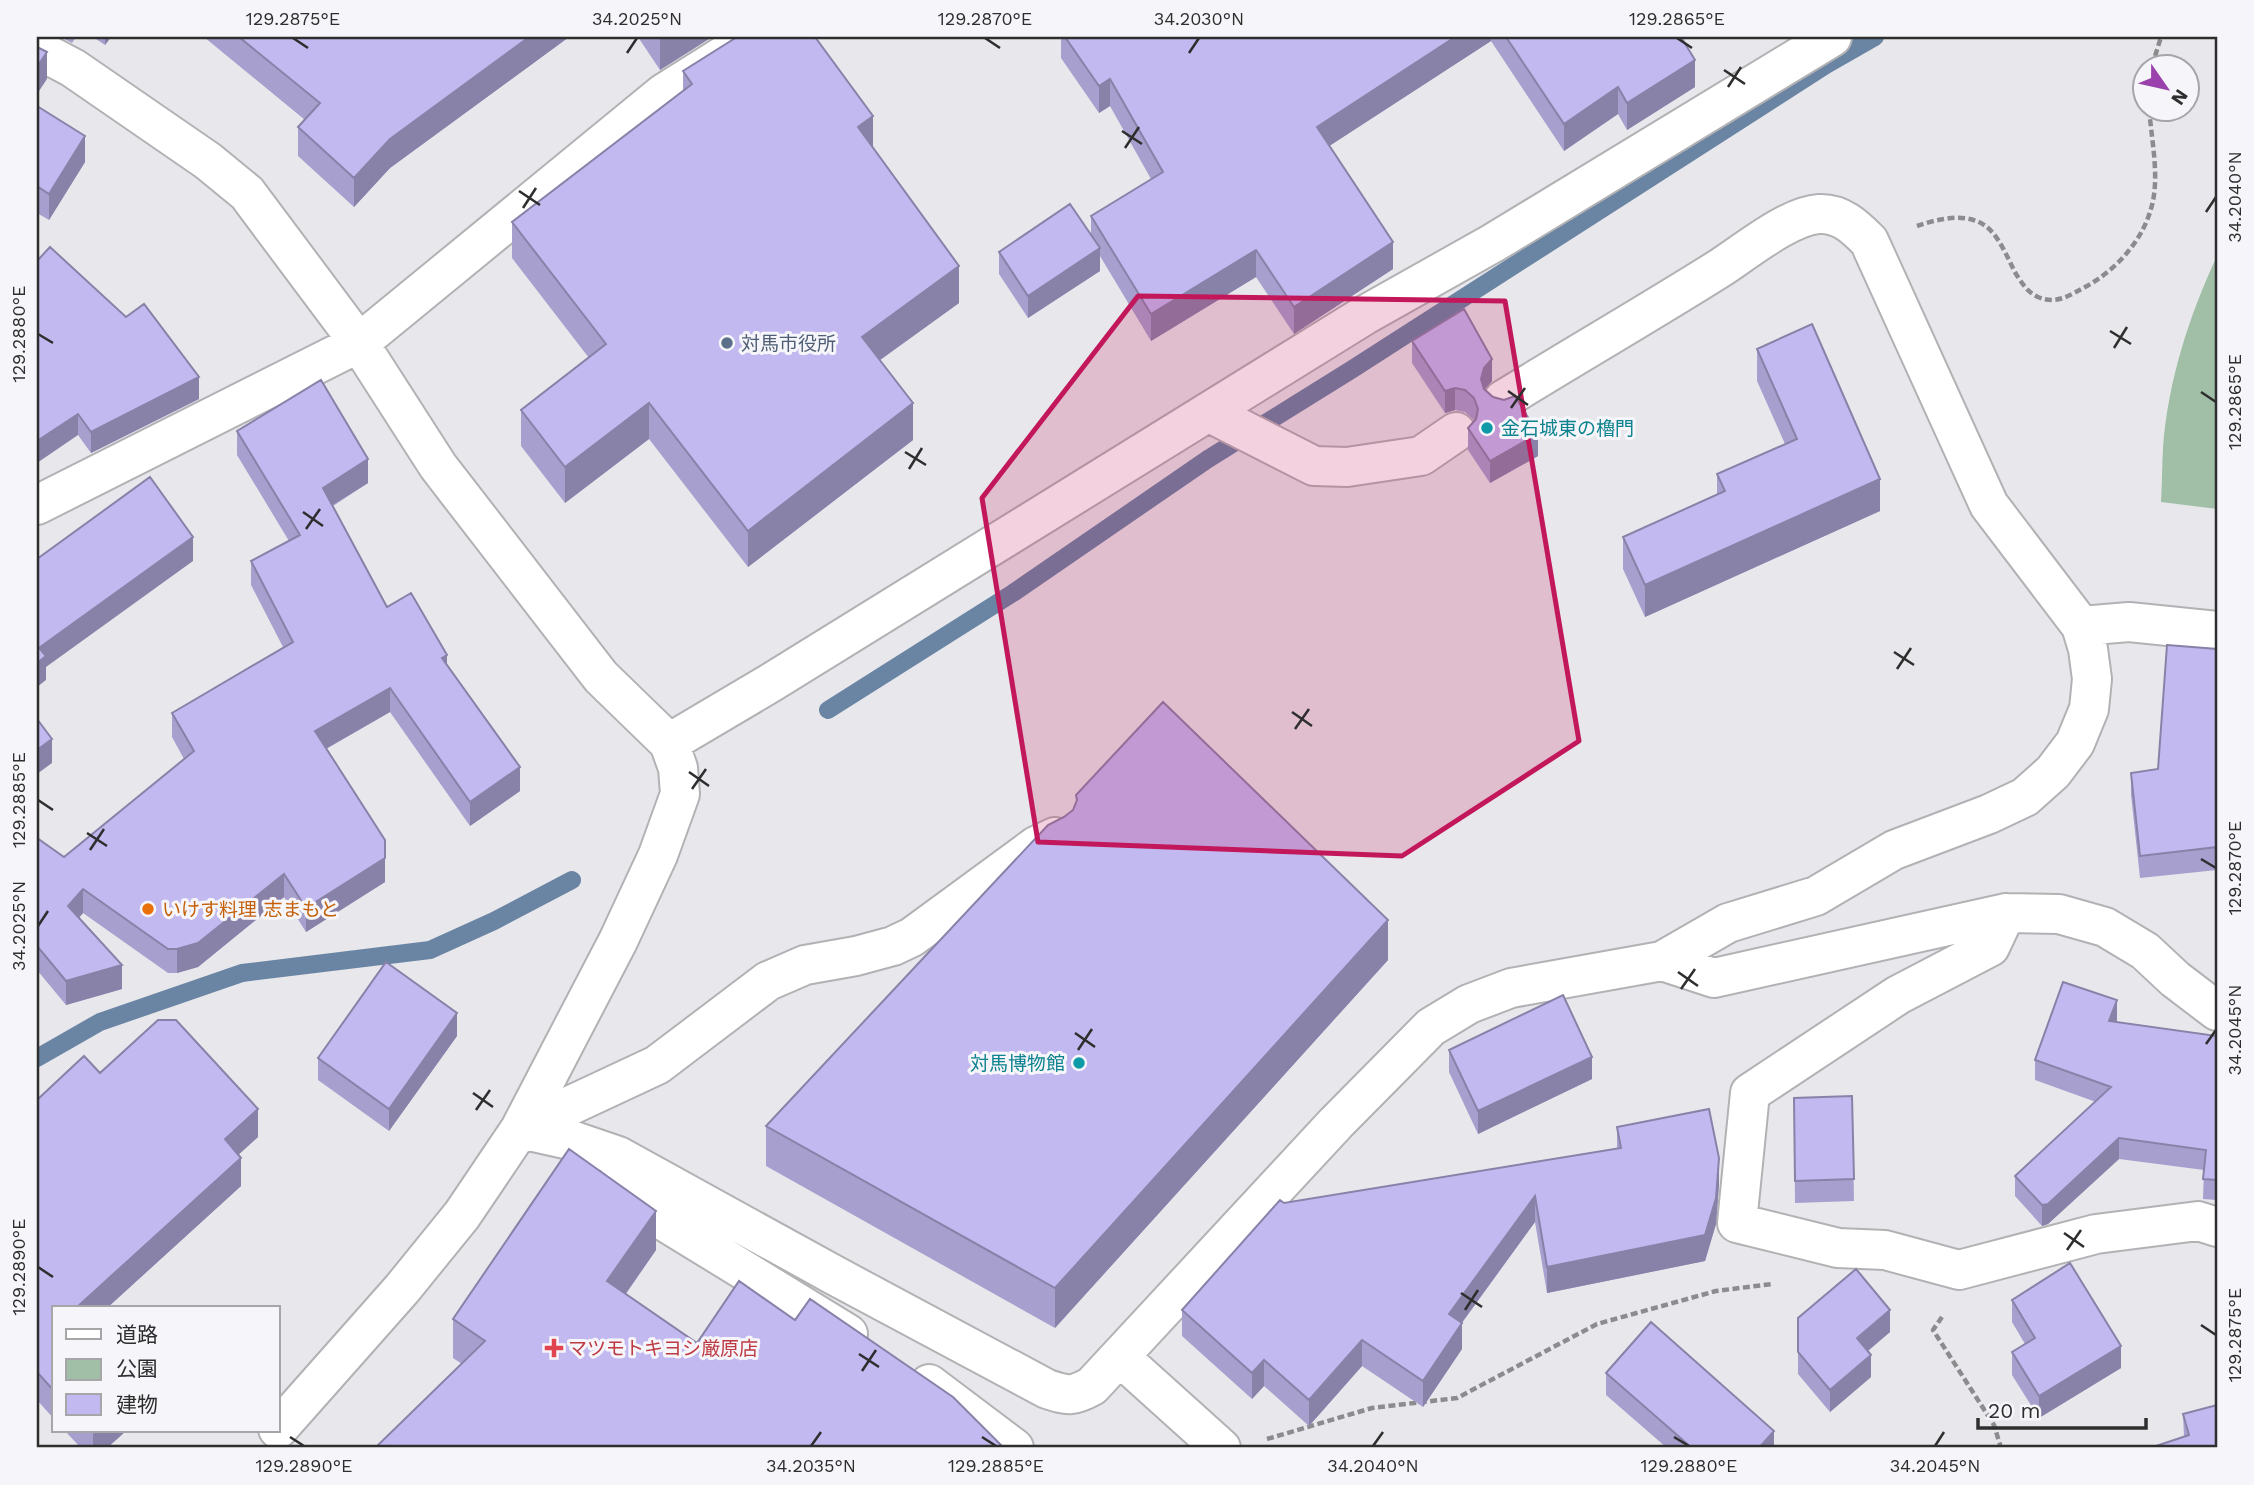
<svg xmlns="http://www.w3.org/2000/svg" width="2254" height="1485" font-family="'Work Sans','Noto Sans JP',sans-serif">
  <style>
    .green { fill: #a1bfa6 }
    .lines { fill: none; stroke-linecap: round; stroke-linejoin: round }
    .stream { stroke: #6a84a3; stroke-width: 18 }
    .minor-casing { stroke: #b2b2b5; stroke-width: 42 }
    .path { stroke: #8c8c8f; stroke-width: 4.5; stroke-dasharray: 7 3.5; stroke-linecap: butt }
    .minor { stroke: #fff; stroke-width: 38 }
    .wall { fill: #a79fce }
    .shaded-wall { fill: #8882a8 }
    .building { fill: #c2b9f0; stroke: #8882a8; stroke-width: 2 }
    .marked { fill: #c2185b; fill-opacity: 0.2; stroke: #c2185b; stroke-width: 5; stroke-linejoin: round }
    .ticks { fill: none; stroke: #2e2e2f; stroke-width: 2.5 }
    .service-dot { fill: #5c6f8a; stroke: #f6f5f9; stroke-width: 2.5 }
    .culture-dot { fill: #0f9aa8; stroke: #f6f5f9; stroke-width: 2.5 }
    .food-dot { fill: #e8710a; stroke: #f6f5f9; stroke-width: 2.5 }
    .health-dot { fill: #e0444e; stroke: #f6f5f9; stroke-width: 2.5 }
    .labels { text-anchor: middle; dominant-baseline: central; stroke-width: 6; stroke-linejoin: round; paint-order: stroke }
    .service-label { font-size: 19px; fill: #4e5e75; stroke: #f6f5f9; text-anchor: start }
    .culture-label { font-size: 19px; fill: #0d838f; stroke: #f6f5f9; text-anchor: start }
    .food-label { font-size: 19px; fill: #c56008; stroke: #f6f5f9; text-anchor: start }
    .health-label { font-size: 19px; fill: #be3a42; stroke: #f6f5f9; text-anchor: start }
    .neatline { fill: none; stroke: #2e2e2f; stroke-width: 2.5 }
    .ticks-label { font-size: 18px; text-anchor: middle; fill: #2e2e2f }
  </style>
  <rect width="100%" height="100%" fill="#e8e8ec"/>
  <path class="green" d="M2217 256V509L2161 502C2162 484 2162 466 2163 448 2168 381 2189 316 2217 256Z"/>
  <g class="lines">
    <path class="stream" d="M828 710 1013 593 1208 459 1351 370 1826 65 1875 37
      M37 1058 100 1022 242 973 430 950 494 921 572 880"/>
    <defs>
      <path id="minor" d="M37 49 73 68 208 161 247 193 359 343 438 466 601 677 669 743 678 768 680 794 658 855 618 941 520 1129 462 1215 402 1289 278 1429
        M1208 412 1314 466 1347 467 1421 456 1456 432
        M37 505 359 343 664 93 753 37
        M2081 626 2129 622 2217 631
        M669 743 772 682 1365 315 1493 243 1832 37
        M2006 913 1990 947 1898 995 1750 1093 1737 1223 1838 1248 1885 1250 1959 1270 2096 1234 2198 1221 2217 1227
        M1662 961 1714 978 2006 913 2059 914 2105 927 2145 951 2175 979 2217 1011
        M520 1129 574 1141 618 1156 834 1275 1047 1389C1069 1396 1072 1397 1092 1386L1336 1123 1431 1027 1469 1004 1511 988 1662 961 1728 923 1816 896 1894 850 1989 814 2025 797 2053 772 2075 743 2089 709 2092 679 2088 649 2081 626 1989 505 1869 241C1855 227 1841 213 1819 214 1788 216 1744 253 1717 270 1647 314 1574 356 1503 400
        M520 1129 657 1065 768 981 805 965 856 956 893 946 912 937 1036 846 1055 837
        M610 1188 848 1334
        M1120 1357 1221 1448
        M929 1384 1014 1448"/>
    </defs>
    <use href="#minor" class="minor-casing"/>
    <path class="path" d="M2152 66 2161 37
      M1917 226C1941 218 1973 210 1992 232 2002 243 2009 261 2016 274 2022 283 2027 292 2038 297 2057 305 2070 295 2087 286 2124 265 2154 227 2155 183 2156 159 2151 133 2149 108
      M1942 1317 1933 1330 1994 1425 2001 1448
      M1267 1439 1372 1408 1457 1398 1597 1324 1716 1291 1772 1284"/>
    <use href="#minor" class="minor"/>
  </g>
  <path class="wall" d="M61 37H76L72 43Z
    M93 37H111L105 45Z
    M204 37H569L390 168 354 207 298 156V127L305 120Z
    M638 37H712L660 70Z
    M1061 37H1681L1695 87 1627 130 1618 114 1564 151 1491 41 1329 146 1393 269 1294 334 1256 277 1151 341 1100 256V271L1028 318 999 274V252L1091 236V216L1151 179 1110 106 1099 113 1061 58Z
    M683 71 873 149 959 303 880 360 913 440 748 567 649 439 565 503 521 446V410L589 358 512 258V222L683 91Z
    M37 106 85 162 49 220 37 213Z
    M37 261 199 399 91 453 78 435Z
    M1412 341 1492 381 1485 389 1538 456 1490 483 1468 450V428L1474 420 1465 412 1455 410 1445 413 1412 363Z
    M1757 349 1880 511 1645 617 1623 569V537L1717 495V474L1785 444 1757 381Z
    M237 431 368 483 333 506 387 607 447 665 520 791 470 826 390 712 326 749 385 882 306 932 284 897 198 967 177 973H168L83 913 79 918 122 989 66 1005 37 970V838L64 857 184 759 172 737V713L283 647 251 585V561L289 541 237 455Z
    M2217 649V870L2140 878 2131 795V773L2158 769Z
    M1076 795 1388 960 1055 1328 766 1166V1126L1064 817 1073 810 1076 801Z
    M2117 1020 2116 1022 2217 1036V1200L2203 1199 2204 1170 2119 1159 2048 1224 2042 1226 2015 1196V1176L2096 1102 2035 1080V1060Z
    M457 1036 389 1131 318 1080V1058Z
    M1449 1050 1592 1079 1478 1134 1449 1072Z
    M100 1073 258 1137 238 1155 241 1186 107 1308H54V1419L37 1400V1100Z
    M1852 1096 1854 1201 1795 1203 1794 1098Z
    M1617 1127 1719 1184 1716 1224 1705 1261 1547 1293 1535 1222 1462 1323V1349L1423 1407 1362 1366 1309 1426 1264 1386 1252 1399 1182 1336V1310L1284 1203 1617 1149Z
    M656 1250 626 1294 697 1343 795 1320 953 1397 462 1364 453 1358V1319Z
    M2012 1300 2121 1368 2039 1418 2012 1375V1352L2025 1344 2012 1322Z
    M1798 1318 1890 1332 1868 1351 1871 1377 1830 1412 1798 1374Z
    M1606 1373 1774 1448H1667L1606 1395Z
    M2183 1414 2217 1448 2184 1437Z
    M65 1431H126L107 1448H81Z"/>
  <path class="shaded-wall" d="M105 37H111L105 45Z
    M529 37H569L390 168 354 207V178L390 139Z
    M660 37H712L660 70Z
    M1455 37H1491V41L1317 154V127Z
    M47 52V79L37 94V67Z
    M1695 60V87L1627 130V103Z
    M1110 79V106L1099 113V86Z
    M1618 87V114L1564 151V124Z
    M873 116V153L858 127Z
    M85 136V162L49 220V194Z
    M1393 242V269L1294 334V307Z
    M1100 248V271L1028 318V296Z
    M1256 250V277L1151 341V314Z
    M959 266V303L862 373V337Z
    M1492 359V381L1484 390 1481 379 1484 368Z
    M199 377V399L91 453V432Z
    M1455 388V410L1445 413V391Z
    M649 403V439L565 503V467Z
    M913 403V440L748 567V531Z
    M78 414V435L37 463V441Z
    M1538 434V456L1490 483V461Z
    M368 459V483L323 511V488Z
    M1880 479V511L1645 617V585Z
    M193 537V561L46 667V680L37 687V663L39 648Z
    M447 655V679L442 658Z
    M390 688V712L315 755V731Z
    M52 739V763L37 774V750Z
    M520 767V791L470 826V802Z
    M385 858V882L306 932V908Z
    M284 874V897L198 967 177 973V949Z
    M83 889V913L68 930V906Z
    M1388 920V960L1055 1328V1288Z
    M122 965V989L66 1005V981Z
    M2117 1000V1020L2109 1042V1021Z
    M457 1013V1036L389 1131V1109Z
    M1592 1057V1079L1478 1134V1111Z
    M258 1109V1137L225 1167V1139Z
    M2119 1138V1159L2048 1224 2042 1226V1205Z
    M241 1158V1186L107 1308H76Z
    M1719 1158V1184L1716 1224 1705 1261 1547 1293V1267Z
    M1535 1196V1222L1449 1340V1314Z
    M656 1211V1250L607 1320V1281Z
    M1890 1310V1332L1857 1360V1338Z
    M1462 1323V1349L1423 1407V1381Z
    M1362 1340V1366L1309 1426V1400Z
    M2121 1346V1368L2039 1418V1396Z
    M1871 1355V1377L1830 1412V1390Z
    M1264 1360V1386L1252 1399V1373Z
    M96 1431H126L107 1448H93V1434Z
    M1774 1431V1448H1759Z"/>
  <path class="building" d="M239 37H529L390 139 354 178 298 127 320 103Z
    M737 37H815L873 116 858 127 959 266 862 337 913 403 748 531 649 403 565 467 521 410 606 344 512 222 692 84 683 71Z
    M1065 37H1455L1317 127 1393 242 1294 307 1256 250 1151 314 1091 216 1163 172 1110 79 1099 86Z
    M1506 37H1681L1695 60 1627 103 1618 87 1564 124Z
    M37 47 47 52 37 67Z
    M37 106 85 136 49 194 37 186Z
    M1070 204 1100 248 1028 296 999 252Z
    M50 247 126 317 144 304 199 377 91 432 78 414 37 441V261Z
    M1464 309 1492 359 1484 368 1481 379 1484 389 1493 397 1504 400 1515 396 1538 434 1490 461 1468 428 1476 419 1478 409 1474 398 1465 390 1455 388 1445 391 1412 341Z
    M1812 324 1880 479 1645 585 1623 537 1725 491 1717 474 1797 439 1757 349Z
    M321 380 368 459 323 488 387 607 411 593 447 655 442 658 520 767 470 802 390 688 315 731 385 840V858L306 908 284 874 198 943 177 949H168L83 889 68 906 122 965 66 981 37 946V838L64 857 194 751 172 713 293 642 251 561 300 535 237 431Z
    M150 477 193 537 39 648 46 656 37 663V559Z
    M2167 645 2217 649V847L2140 856 2131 773 2158 769Z
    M1163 702 1388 920 1055 1288 766 1126 1048 825 1064 817 1073 810 1077 800 1076 795Z
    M37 719 52 739 37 750Z
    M386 962 457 1013 389 1109 318 1058Z
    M2063 982 2117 1000 2109 1021 2217 1036V1180L2203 1179 2206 1150 2119 1138 2048 1204 2042 1205 2015 1176 2111 1087 2035 1060Z
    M1563 995 1592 1057 1478 1111 1449 1050Z
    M158 1020H176L258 1109 225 1139 241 1158 76 1308H54V1391L37 1372V1100L84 1056 100 1073Z
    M1852 1096 1854 1179 1795 1181 1794 1098Z
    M1709 1109 1719 1158 1716 1198 1705 1235 1547 1267 1535 1196 1449 1314 1462 1323 1423 1381 1362 1340 1309 1400 1264 1360 1252 1373 1182 1310 1280 1200 1284 1203 1621 1148 1617 1127Z
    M569 1149 656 1211 607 1281 697 1343 739 1281 795 1320 810 1299 953 1397 1004 1448H375L485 1341 453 1319Z
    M2070 1263 2121 1346 2039 1396 2012 1352 2035 1338 2012 1300Z
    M1856 1269 1890 1310 1857 1338 1871 1355 1830 1390 1798 1352V1318Z
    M1651 1322 1774 1431 1759 1448H1692L1606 1373Z
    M2217 1405V1448H2150L2189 1435 2183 1414Z"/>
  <path class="marked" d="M1138 296 1505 301 1579 741 1402 856 1038 842 982 498Z"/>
  <path class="ticks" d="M293 38 308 48M985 38 1000 48M1677 38 1692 48M627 53 637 38M1189 53 1199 38M1724 70 1745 84M1728 87 1741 67M1122 131 1142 144M1125 148 1139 127M519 191 540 205M523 208 536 188M2206 212 2216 197M2110 331 2131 344M38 334 53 343M2114 348 2127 327M1508 391 1528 405M2201 392 2216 402M1511 408 1525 388M905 452 926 465M909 469 922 448M303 512 323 526M306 529 320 509M1894 652 1914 665M1897 669 1911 648M1292 712 1312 726M1295 729 1309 709M689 772 709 786M692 789 706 769M38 800 53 810M87 833 107 846M90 850 104 829M2201 859 2216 868M38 926 48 911M1678 972 1698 986M1681 989 1695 969M1075 1033 1095 1047M2206 1044 2216 1030M1078 1050 1092 1029M473 1093 493 1107M476 1110 490 1090M2064 1233 2084 1247M2067 1250 2081 1230M38 1267 53 1277M1461 1293 1482 1307M1465 1310 1478 1290M2201 1325 2216 1335M859 1354 879 1367M862 1371 876 1350M290 1437 304 1446M982 1437 996 1446M1674 1437 1689 1446M811 1446 821 1432M1373 1446 1383 1432M1935 1446 1944 1432"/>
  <circle class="service-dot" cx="727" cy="343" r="7"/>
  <g class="culture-dot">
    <circle cx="1487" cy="428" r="7"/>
    <circle cx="1079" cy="1063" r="7"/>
  </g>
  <circle class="food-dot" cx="148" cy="909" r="7"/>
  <path class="health-dot" d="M550.5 1337.5h7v7h7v7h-7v7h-7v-7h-7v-7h7z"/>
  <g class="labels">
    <g class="service-label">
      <text x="741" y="343">対馬市役所</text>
    </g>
    <g class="culture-label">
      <text x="1501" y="428">金石城東の櫓門</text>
      <text x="1065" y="1063" text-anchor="end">対馬博物館</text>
    </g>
    <g class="food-label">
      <text x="162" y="909">いけす料理 志まもと</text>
    </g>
    <g class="health-label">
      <text x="568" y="1348">マツモトキヨシ厳原店</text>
    </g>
  </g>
  <rect width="2254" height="1485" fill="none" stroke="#f6f5f9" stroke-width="77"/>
  <rect x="52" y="1306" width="228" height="126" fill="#f6f5f9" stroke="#a6a5a8" stroke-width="2"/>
  <rect x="66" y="1329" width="35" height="10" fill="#ffffff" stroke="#a6a5a8" stroke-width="2"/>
  <text x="116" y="1342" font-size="21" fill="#2e2e2f">道路</text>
  <rect x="66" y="1359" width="35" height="21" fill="#a1bfa6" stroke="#a6a5a8" stroke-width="2"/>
  <text x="116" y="1376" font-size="21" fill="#2e2e2f">公園</text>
  <rect x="66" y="1394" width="35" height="21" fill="#c2b9f0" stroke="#a6a5a8" stroke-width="2"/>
  <text x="116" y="1412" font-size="21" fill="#2e2e2f">建物</text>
  <g transform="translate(2166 88) rotate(124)"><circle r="33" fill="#f6f5f9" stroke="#a6a5a8" stroke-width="2"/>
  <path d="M0-5L12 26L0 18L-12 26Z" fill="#9a41ad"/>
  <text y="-10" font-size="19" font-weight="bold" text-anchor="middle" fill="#2e2e2f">N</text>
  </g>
  <path d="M1978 1418v10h168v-10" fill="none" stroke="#2e2e2f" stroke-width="3.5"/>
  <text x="1988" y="1418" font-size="21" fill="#2e2e2f" stroke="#f6f5f9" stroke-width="5" paint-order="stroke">20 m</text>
  <rect x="38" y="38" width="2178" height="1408" class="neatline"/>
  <g class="ticks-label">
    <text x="293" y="25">129.2875°E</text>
    <text x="637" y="25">34.2025°N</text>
    <text x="985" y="25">129.2870°E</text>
    <text x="1199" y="25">34.2030°N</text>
    <text x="1677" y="25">129.2865°E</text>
    <text transform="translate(2235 197) rotate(-90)" y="6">34.2040°N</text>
    <text transform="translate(19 334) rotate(-90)" y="6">129.2880°E</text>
    <text transform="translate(2235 402) rotate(-90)" y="6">129.2865°E</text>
    <text transform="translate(19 800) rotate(-90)" y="6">129.2885°E</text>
    <text transform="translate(2235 868) rotate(-90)" y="6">129.2870°E</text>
    <text transform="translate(19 926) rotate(-90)" y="6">34.2025°N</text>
    <text transform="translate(2235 1030) rotate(-90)" y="6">34.2045°N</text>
    <text transform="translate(19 1267) rotate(-90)" y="6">129.2890°E</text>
    <text transform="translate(2235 1335) rotate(-90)" y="6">129.2875°E</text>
    <text x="304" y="1472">129.2890°E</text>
    <text x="811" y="1472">34.2035°N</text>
    <text x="996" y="1472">129.2885°E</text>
    <text x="1373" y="1472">34.2040°N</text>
    <text x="1689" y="1472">129.2880°E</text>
    <text x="1935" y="1472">34.2045°N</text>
  </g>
</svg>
